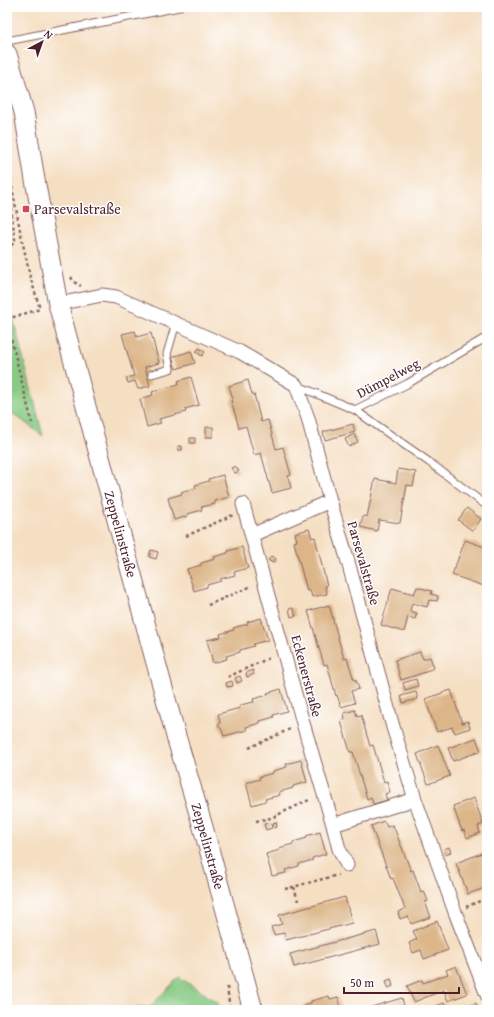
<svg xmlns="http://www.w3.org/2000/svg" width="494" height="1017" font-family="'Gentium Book Plus',serif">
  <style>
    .green { fill: #88cb84; stroke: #697558 }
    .building { fill: #dcb688 }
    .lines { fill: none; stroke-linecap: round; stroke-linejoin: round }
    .lane-casing { stroke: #866260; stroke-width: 9 }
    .street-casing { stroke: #866260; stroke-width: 15 }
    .secondary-casing { stroke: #866260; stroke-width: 21 }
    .path { stroke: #866260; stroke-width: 2.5; stroke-dasharray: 3 3; stroke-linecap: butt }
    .lane { stroke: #fff; stroke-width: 7 }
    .street { stroke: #fff; stroke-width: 13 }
    .secondary { stroke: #fff; stroke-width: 19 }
    .poi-dot { fill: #d1495b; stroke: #fff; stroke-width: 1.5 }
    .labels { text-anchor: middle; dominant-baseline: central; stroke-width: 3; stroke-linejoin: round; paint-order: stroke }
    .poi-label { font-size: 14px; fill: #4a1f2b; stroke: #fff; text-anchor: start }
    .street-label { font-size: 14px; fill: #4a1f2b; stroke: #fff }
  </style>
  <rect width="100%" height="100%" fill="#fff"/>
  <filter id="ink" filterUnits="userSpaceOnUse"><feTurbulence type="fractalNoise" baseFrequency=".025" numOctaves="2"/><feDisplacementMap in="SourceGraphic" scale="8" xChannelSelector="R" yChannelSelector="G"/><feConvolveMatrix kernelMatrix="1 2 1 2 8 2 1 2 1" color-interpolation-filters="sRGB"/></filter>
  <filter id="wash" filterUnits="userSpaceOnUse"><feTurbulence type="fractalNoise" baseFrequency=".012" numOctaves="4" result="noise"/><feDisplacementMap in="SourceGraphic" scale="16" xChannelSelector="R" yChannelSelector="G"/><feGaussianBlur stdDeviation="0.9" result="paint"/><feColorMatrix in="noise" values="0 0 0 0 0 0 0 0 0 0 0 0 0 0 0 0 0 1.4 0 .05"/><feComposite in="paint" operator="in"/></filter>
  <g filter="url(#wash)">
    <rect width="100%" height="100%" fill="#f5dfc3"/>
    <path class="green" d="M7 295 43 436 7 409Z
      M179 977 218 1003 219 1010H84L150 1007Z"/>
    <g id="blocks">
      <path class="building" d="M135 331 137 337 151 333 159 363 145 367 150 386 138 389 135 381 128 383 126 378 134 376 122 334Z
        M199 348 205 352 202 356 196 352Z
        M191 351 195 363 176 369 172 357Z
        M191 377 199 405 185 409 186 412 159 419 161 423 147 427 140 399 153 395 152 392 179 384 178 381Z
        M248 380 252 394H254L261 422 268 420 276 449 283 447 291 475 288 476 291 488 272 493 261 453 254 455 246 426 239 428 231 400 233 399 229 386Z
        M353 424 355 432 325 440 323 432Z
        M206 427H213V437H206Z
        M354 434 358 442 349 447 345 439Z
        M190 438H195V443H190Z
        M178 446H182V450H178Z
        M235 466 239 471 235 473 231 468Z
        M398 469 416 472 413 486 407 485 400 523 379 520 377 531 360 527 363 516 367 517 375 479 396 483Z
        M223 475 229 497 215 501V504L201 507 202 510 187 514 188 516 174 520 168 498 182 494 181 492 196 488 195 485 209 481 208 479Z
        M467 508 481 519 473 531 458 520Z
        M309 529 312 538 315 537 327 586H325L327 594 312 597 310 590 307 591 294 542 297 541 295 533Z
        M465 540 487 548V569L486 572H487V587L452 575Z
        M242 547 248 568 234 572 235 575 220 579 221 581 207 585V587L194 591 187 569 201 565V563L215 559 214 557 228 553V551Z
        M151 550 158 552 156 559 149 557Z
        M272 556 276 559 273 563 268 560Z
        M417 587 432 591 431 594 438 596 437 601 429 600 427 607 412 603 410 611 417 613 415 619 408 617 404 632 381 625 392 588 414 594Z
        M329 605 344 659 347 658 354 680H356L359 689 351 691 355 703 341 707 337 695 336 696 327 664 324 665 308 611Z
        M293 608 296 616 291 617 289 609Z
        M261 618 268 640 253 644 254 646 240 650V652L226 656 227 659 213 663 207 640 221 637 220 634 234 630 233 628 248 624 247 622Z
        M420 652 423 659 430 657 434 668 426 671V672L401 680 395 660Z
        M253 670 254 674 247 677 246 673Z
        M240 676 242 681 237 683 235 678Z
        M416 679 418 686 405 690 403 683Z
        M232 681 233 686 227 687 226 683Z
        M281 689 287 711 273 715 274 717 260 721V723L246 727 247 730 224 736 221 728 218 726 220 722 218 714 240 708V705L254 702 253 699 268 695 267 693Z
        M451 690 462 723 468 721 470 728 455 733 452 727 437 732 425 699Z
        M416 692 418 699 403 703 401 696Z
        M355 710 357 716 361 715 370 746 373 745 384 782 387 781 390 792 385 794 387 800 373 804 371 797 367 799 353 752H350L341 721 345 719 344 713Z
        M476 738 481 751 453 761 448 748Z
        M438 745 450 776 428 784 417 754Z
        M301 760 307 782 293 786V788L279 792 280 795 265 799 266 801 252 805 246 783 260 779 259 777 273 773V771L287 767 286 764Z
        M474 798 483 824 478 826 480 833 467 838 464 830 462 831 453 806Z
        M384 821 387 827 393 825 411 871 413 870 421 892 424 891 428 901 425 902 431 917 411 924 408 916 400 919 398 912 405 909 393 878 391 879 371 826Z
        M276 822 277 827 274 828 273 823Z
        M271 823 272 828 266 830 264 824Z
        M320 832 326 854 312 858 313 860 299 864V866L285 870 286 873 272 876 266 854 280 850 279 848 293 844V842L307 838 306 836Z
        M449 847 451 852 446 855 444 849Z
        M487 851V887L468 894 456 863Z
        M345 897 352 923 286 940 284 933 274 935 271 927 282 924 279 915Z
        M437 921 448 950 424 959 421 950 413 953 409 943 417 939 413 931Z
        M376 931 380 944 294 967 290 954Z
        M456 966 467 994 448 1001 444 990 414 1002 407 986 422 980 423 983 448 974 446 970Z
        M391 979 393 986 388 988 386 981Z
        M329 996 330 999 338 997 342 1010H304L303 1006 311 1003V1001Z
        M402 998 405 1010H361Z
        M444 1003 447 1010H431V1008Z
        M476 1003 479 1010H459Z"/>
    </g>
  </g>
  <g filter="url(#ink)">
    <use href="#blocks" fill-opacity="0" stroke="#866260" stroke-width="1"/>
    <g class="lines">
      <defs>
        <path id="lane" d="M7 41 179 7
          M152 374 170 369 167 354 176 323
          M296 385 355 410 429 462 487 506
          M355 410 407 384 487 337"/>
        <path id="street" d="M58 304 102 295 116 297 240 352 296 385 308 418 330 501 347 558 393 727 415 799 455 912 487 995
          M243 504 303 723 333 825 415 799
          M252 535 330 501
          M333 825 339 849 347 865"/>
        <g id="secondary">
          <path id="s1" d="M7 54 24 112 35 180 58 304 176 736 203 827 253 1010"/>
        </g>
      </defs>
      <use href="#lane" class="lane-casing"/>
      <use href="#street" class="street-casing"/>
      <use href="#secondary" class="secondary-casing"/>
      <path class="path" d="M7 145 9 171 20 230 30 276 40 309
        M7 178 15 239 7 254
        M71 277 74 282 81 286
        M7 319 40 309
        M7 322 32 423
        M186 536 233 515
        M208 605 252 586
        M228 677 271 657
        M249 748 290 729
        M256 821 271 818 311 799
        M294 887 298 901
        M285 889 338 875
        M466 907 487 898
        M227 987 230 1010"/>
      <use href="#lane" class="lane"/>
      <use href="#street" class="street"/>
      <use href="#secondary" class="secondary"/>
    </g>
  </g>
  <rect class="poi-dot" x="22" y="205" width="8" height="8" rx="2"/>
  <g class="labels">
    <g class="poi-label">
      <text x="34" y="209">Parsevalstraße</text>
    </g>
    <g class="street-label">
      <text transform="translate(388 378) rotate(-28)">Dümpelweg</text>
      <text stroke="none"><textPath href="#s1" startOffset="494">Zeppelinstraße</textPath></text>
      <text transform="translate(364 563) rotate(74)">Parsevalstraße</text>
      <text transform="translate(307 676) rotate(75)">Eckenerstraße</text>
      <text stroke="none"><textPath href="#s1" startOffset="818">Zeppelinstraße</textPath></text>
    </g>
  </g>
  <rect width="494" height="1017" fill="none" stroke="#fff" stroke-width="24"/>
  <g transform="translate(42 42) rotate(41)" stroke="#ffffff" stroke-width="3" paint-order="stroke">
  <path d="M0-3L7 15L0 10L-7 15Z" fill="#4a1f2b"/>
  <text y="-6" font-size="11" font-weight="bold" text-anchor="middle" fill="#4a1f2b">N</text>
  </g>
  <path d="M344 987v6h115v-6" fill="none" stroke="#4a1f2b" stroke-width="2"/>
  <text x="350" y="987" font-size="12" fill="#4a1f2b" stroke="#ffffff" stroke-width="3" paint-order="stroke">50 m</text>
</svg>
